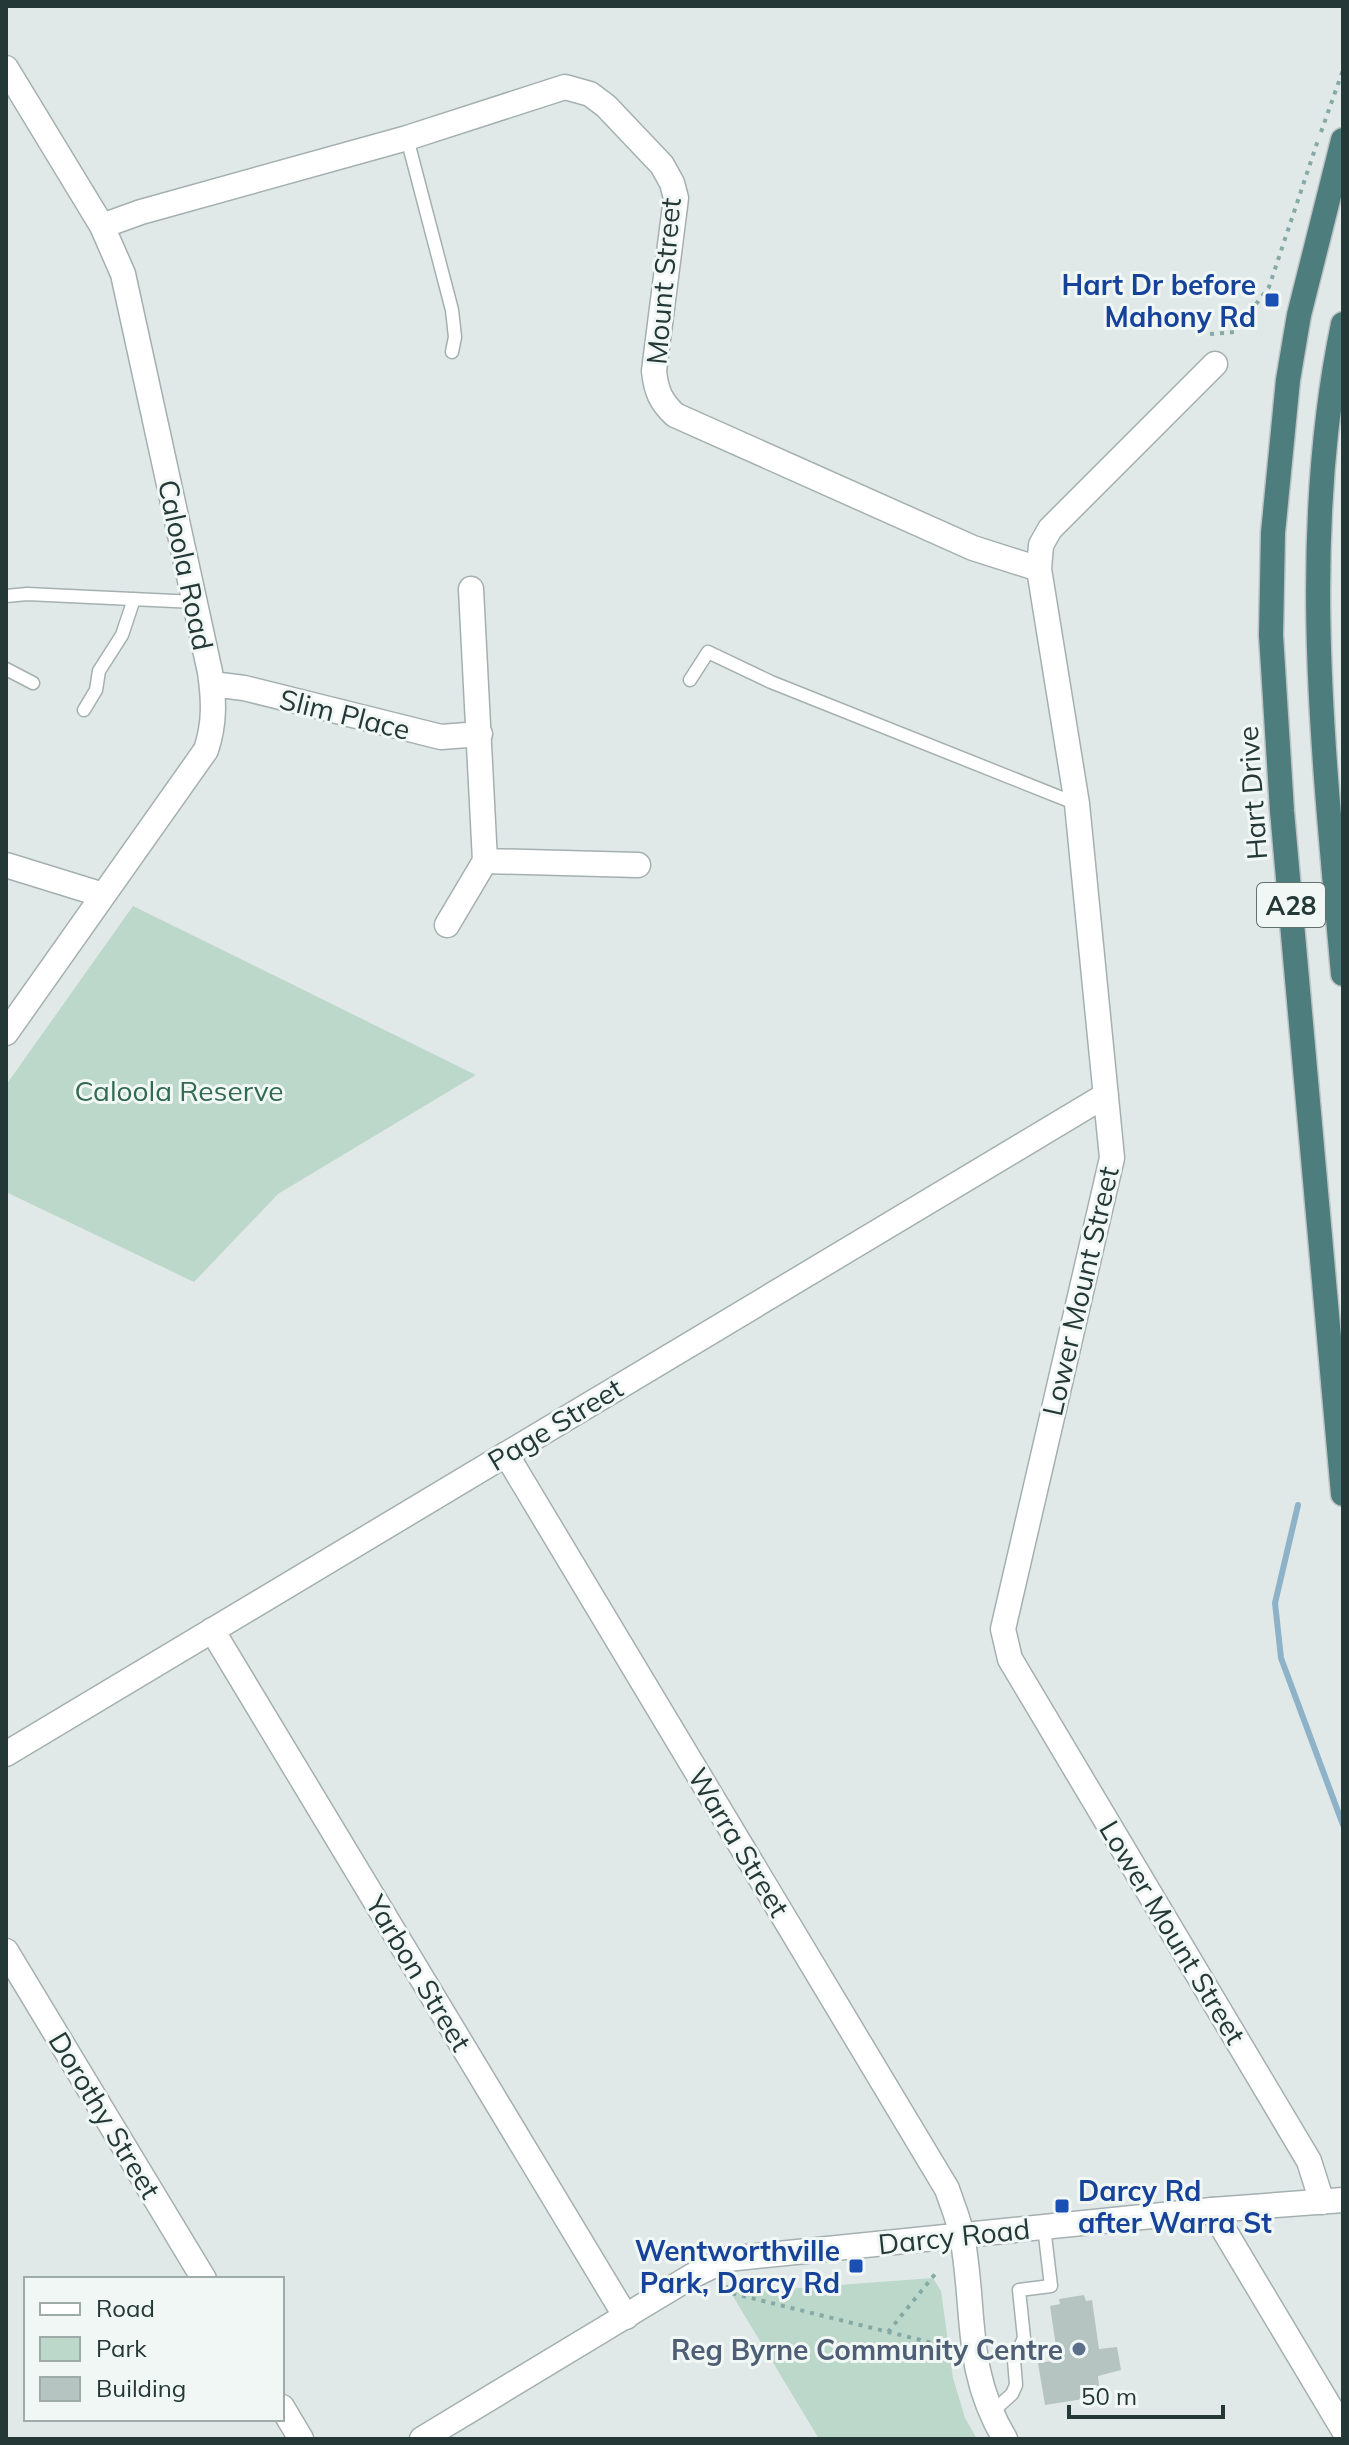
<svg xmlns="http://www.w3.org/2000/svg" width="1349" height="2445" font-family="Mulish,sans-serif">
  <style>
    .green { fill: #bcd8ca }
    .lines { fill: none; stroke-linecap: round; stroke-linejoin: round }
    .stream { stroke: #8eb3c9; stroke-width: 6 }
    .building { fill: #b6c4c1 }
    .service-casing { stroke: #a4b0af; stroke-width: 15 }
    .minor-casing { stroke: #a4b0af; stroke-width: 27 }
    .tertiary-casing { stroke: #a4b0af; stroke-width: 27 }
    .trunk-casing { stroke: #bdc3c3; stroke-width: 27 }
    .path { stroke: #85aaa6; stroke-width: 4; stroke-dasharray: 4 6; stroke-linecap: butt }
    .service { stroke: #fff; stroke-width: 12 }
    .minor { stroke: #fff; stroke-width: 24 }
    .tertiary { stroke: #fff; stroke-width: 24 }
    .trunk { stroke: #4e7d7d; stroke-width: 24 }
    .transit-dot { fill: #1a4fb4; stroke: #f1f7f5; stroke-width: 3 }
    .service-dot { fill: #5c6f8a; stroke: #f1f7f5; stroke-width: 3 }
    .labels { text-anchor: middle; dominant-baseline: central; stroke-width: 6; stroke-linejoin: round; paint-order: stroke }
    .shield { fill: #f1f7f5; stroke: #617170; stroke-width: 2 }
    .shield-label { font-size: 26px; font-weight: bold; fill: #233837 }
    .street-label { font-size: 28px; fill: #233837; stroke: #f1f7f5 }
    .transit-label { font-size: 28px; font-weight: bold; fill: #164399; stroke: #f1f7f5; text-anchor: end }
    .park-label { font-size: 28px; fill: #326a54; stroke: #f1f7f5 }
    .service-label { font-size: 28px; font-weight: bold; fill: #4e5e75; stroke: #f1f7f5; text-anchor: end }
  </style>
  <rect width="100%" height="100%" fill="#e1e9e8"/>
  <path class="green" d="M133 906 476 1075 278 1194 194 1282 6 1192V1085Z
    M933 2278 941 2291 953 2378 965 2418 977 2439H819L731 2293Z"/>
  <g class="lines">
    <path class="stream" d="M1298 1505 1275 1603 1281 1658 1343 1825"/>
  </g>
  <path class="building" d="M1084 2295 1086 2301 1092 2300 1099 2349 1117 2347 1121 2370 1098 2376 1099 2386H1089L1090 2398 1045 2405 1038 2363 1058 2360 1050 2306 1060 2304 1059 2299Z"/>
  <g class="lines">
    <defs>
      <path id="service" d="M407 138 452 310 455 337 452 352
        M6 596 27 594 195 602
        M6 669 33 683
        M690 680 708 652 771 682 1077 804
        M84 710 96 690 99 671 122 635 134 599
        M991 2413 1012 2394 1016 2385 1014 2360 1024 2338 1019 2290 1051 2286 1044 2227"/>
      <path id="minor" d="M6 68 102 226 123 274 210 672C214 700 215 723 206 750L6 1033
        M102 226 141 212 407 138 565 87 590 94 606 106 662 165 672 183 676 198 654 371C656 391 661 402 675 415L973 548 1039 569
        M1215 364 1050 529 1041 545 1039 569 1077 804 1112 1158 1003 1629 1010 1659 1309 2161 1322 2202
        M212 684 244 688 441 737 480 734
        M485 861 638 865
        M6 865 103 895
        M447 925 485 861 471 589
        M506 1454 947 2189C952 2204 959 2220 962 2236 976 2310 963 2369 1005 2439
        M212 1630 626 2317
        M6 1754 1106 1095
        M6 1951 204 2279
        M1212 2210 1343 2429
        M282 2407 301 2439"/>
      <path id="tertiary" d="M422 2439 692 2276 727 2259 1212 2210 1343 2200"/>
      <path id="trunk" d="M1343 140 1299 315 1288 380 1273 533 1271 635 1282 811 1343 1494
        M1343 324C1298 540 1324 758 1343 974"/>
    </defs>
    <use href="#service" class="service-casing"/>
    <use href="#minor" class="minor-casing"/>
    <use href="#tertiary" class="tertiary-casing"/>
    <use href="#trunk" class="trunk-casing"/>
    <path class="path" d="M1321 132 1343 70
      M1210 334 1235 332 1269 287 1318 140
      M726 2286 731 2293 953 2348
      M888 2332 936 2273"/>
    <use href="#service" class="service"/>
    <use href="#minor" class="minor"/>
    <use href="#tertiary" class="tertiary"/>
    <use href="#trunk" class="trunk"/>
  </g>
  <g class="transit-dot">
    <rect x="1264" y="292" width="16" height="16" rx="4"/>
    <rect x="1054" y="2198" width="16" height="16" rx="4"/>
    <rect x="848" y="2258" width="16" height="16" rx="4"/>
  </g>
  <circle class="service-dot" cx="1079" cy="2349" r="8"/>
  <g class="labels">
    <rect class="shield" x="1257" y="883" width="68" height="44" rx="6"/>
    <g class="shield-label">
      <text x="1291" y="905">A28</text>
    </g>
    <g class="street-label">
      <text transform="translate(663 281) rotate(-85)">Mount Street</text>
      <text transform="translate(186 565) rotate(78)">Caloola Road</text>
      <text transform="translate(345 714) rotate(14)">Slim Place</text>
      <text transform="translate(1252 793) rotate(-94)">Hart Drive</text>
      <text transform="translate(1080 1291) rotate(-77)">Lower Mount Street</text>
      <text transform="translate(555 1424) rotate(-31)">Page Street</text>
      <text transform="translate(739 1842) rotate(59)">Warra Street</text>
      <text transform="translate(1173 1932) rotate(59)">Lower Mount Street</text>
      <text transform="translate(419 1973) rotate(59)">Yarbon Street</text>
      <text transform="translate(105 2115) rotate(59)">Dorothy Street</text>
      <text transform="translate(954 2236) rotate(-6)">Darcy Road</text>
    </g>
    <g class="transit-label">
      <text x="1256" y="284">Hart Dr before<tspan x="1256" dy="32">Mahony Rd</tspan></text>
      <text x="1078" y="2190" text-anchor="start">Darcy Rd<tspan x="1078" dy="32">after Warra St</tspan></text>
      <text x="840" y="2250">Wentworthville<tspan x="840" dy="32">Park, Darcy Rd</tspan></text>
    </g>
    <g class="park-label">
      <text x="179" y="1090">Caloola Reserve</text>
    </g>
    <g class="service-label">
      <text x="1063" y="2349">Reg Byrne Community Centre</text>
    </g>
  </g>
  <rect width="1349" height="2445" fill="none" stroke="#233837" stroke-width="16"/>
  <rect x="24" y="2277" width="260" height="144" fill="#f1f7f5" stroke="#9faba9" stroke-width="2"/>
  <rect x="40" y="2303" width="40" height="12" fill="#ffffff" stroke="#9faba9" stroke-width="2"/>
  <text x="96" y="2317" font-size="24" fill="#233837">Road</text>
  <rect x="40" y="2337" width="40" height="24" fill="#bcd8ca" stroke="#9faba9" stroke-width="2"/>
  <text x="96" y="2357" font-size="24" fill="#233837">Park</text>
  <rect x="40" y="2377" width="40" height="24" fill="#b6c4c1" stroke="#9faba9" stroke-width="2"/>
  <text x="96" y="2397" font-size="24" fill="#233837">Building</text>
  <path d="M1069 2405v12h154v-12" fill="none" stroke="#233837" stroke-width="4"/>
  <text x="1081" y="2405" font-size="24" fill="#233837" stroke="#f1f7f5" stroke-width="6" paint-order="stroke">50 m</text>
</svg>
